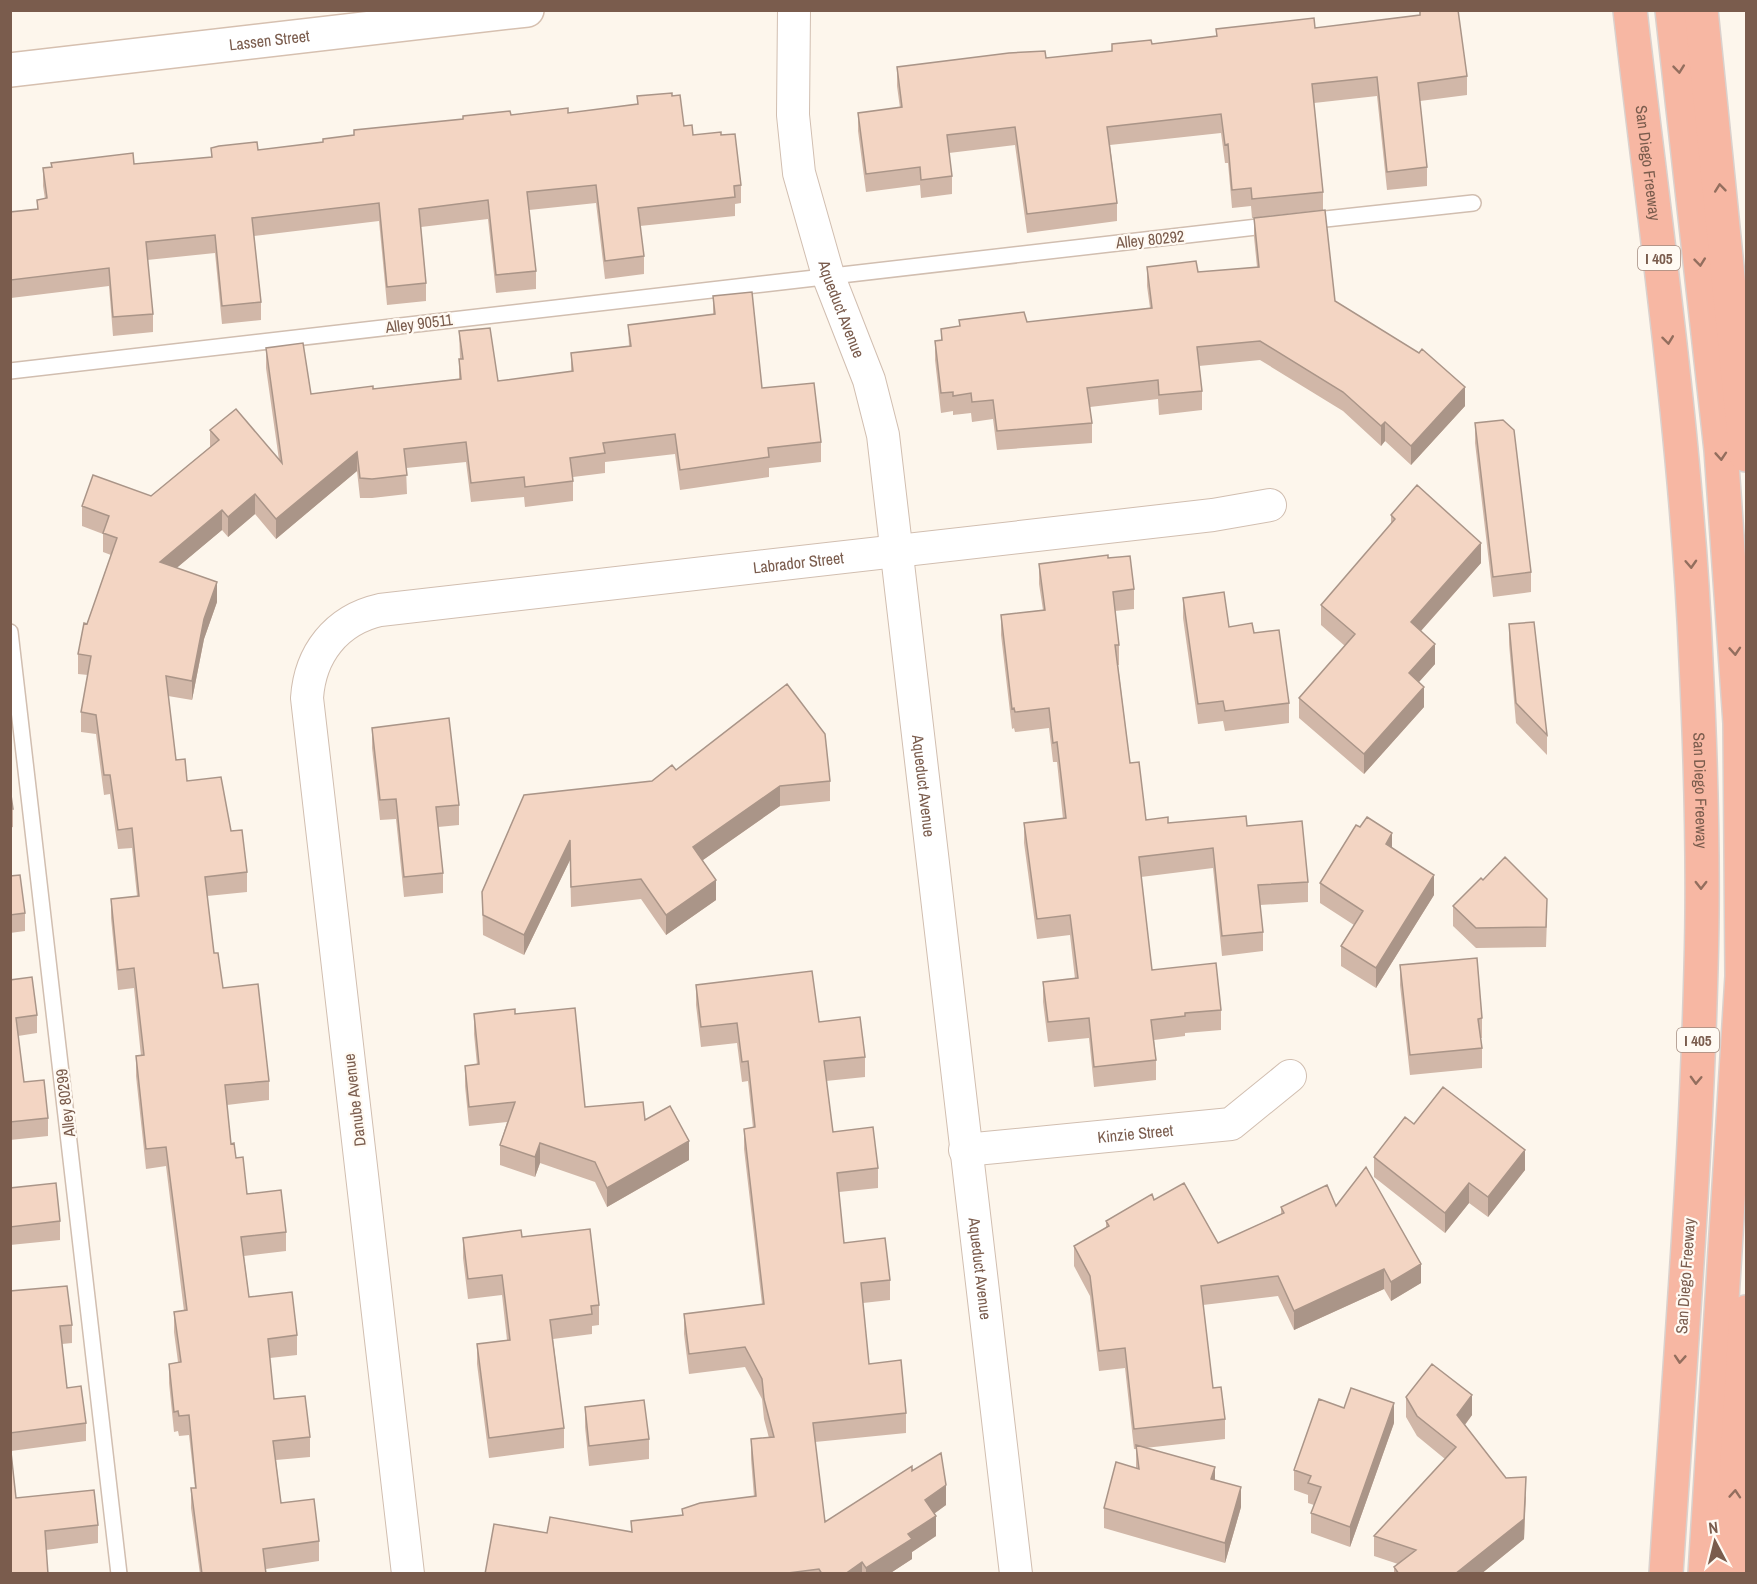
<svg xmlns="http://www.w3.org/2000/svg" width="1757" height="1584" font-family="'Archivo Narrow',sans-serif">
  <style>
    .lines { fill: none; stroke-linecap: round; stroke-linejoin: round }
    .lane-casing { stroke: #d1beb0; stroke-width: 18 }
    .street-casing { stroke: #d1beb0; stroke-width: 34 }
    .secondary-casing { stroke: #d6c0b0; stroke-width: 36 }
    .highway-casing { stroke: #dad1cd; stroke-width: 36 }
    .lane { stroke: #fff; stroke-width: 15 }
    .street { stroke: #fff; stroke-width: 32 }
    .secondary { stroke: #fff; stroke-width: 33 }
    .highway { stroke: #f7b7a3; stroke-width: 33 }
    .wall { fill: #d1b7a8 }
    .shaded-wall { fill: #aa9588 }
    .building { fill: #f3d5c3; stroke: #aa9588; stroke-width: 1.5 }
    .oneway { stroke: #936e5e }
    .labels { text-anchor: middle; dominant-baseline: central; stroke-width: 4.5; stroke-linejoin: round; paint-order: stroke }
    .shield { fill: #fffaf3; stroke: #a28b7f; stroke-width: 1.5 }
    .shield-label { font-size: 15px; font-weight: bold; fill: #7a5c4d }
    .street-label { font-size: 16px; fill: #7a5c4d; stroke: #fffaf3 }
  </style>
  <rect width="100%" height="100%" fill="#fdf6ec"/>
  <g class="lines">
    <defs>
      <path id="lane" d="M1307 221 1473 203
        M10 371 1274 225
        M10 632 119 1574"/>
      <g id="street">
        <path id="s1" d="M794 10 793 115 799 173 828 275 869 380 883 435 1016 1574"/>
        <path id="s2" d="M965 1150 1231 1124 1290 1076"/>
        <path id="s3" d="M408 1574 307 698C310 654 336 620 380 610L1213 515 1270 505"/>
      </g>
      <g id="secondary">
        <path id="s4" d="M10 70 527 10"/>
      </g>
      <g id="highway">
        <path id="s5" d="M1630 10C1655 227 1687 443 1696 661 1701 763 1704 866 1701 968 1696 1170 1679 1372 1666 1574"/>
        <path d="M1672 10 1721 450 1740 723 1742 976 1705 1574"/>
        <path d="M1701 10 1746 455"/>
        <path d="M1730 1574 1746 1312"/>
      </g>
    </defs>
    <use href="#lane" class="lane-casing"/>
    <use href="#street" class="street-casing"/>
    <use href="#secondary" class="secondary-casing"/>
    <use href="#highway" class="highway-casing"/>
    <use href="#lane" class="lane"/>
    <use href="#street" class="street"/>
    <use href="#secondary" class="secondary"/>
    <use href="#highway" class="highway"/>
  </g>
  <path class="wall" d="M1420 10 1467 76V95L1420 101 1427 167V186L1387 190 1377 96 1314 103 1323 192V210L1252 218 1251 206 1232 208 1228 163H1225L1221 133 1110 145 1117 203V221L1027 233 1015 145 949 153 952 176V194L921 198 920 185 866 192 858 131V113L900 108 897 86V67L1046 58 1112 51V44H1152L1216 36V29L1315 28 1420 15Z
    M637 96H672L684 126 693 135H721L741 185V203L735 204V216L640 226 644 256V274L605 279 596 203 529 210 536 271V289L496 293 488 219 421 227 426 283V301L387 305 379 221 254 236 261 302V320L222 324 215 253 147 260 153 314V332L113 336 109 286 11 298 10 212 37 209V200L45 199 43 186V168L134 164 211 157V148L258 150 323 142 354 135V130L511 115 568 113 637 104Z
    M1254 218 1335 301 1465 406 1411 465 1385 441 1381 446 1343 411 1260 360 1199 366 1202 391V410L1159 415 1158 399 1090 407 1092 423V443L997 450 993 419 972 422 971 413 953 415V411L941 413 935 360V341L941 340V329L959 326V320L1027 322 1150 308 1147 286V267L1198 272 1257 267 1254 237Z
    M713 296 762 388 821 442V462L769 468V477L680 490 675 454 605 462V473L573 477V501L525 507 524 497 471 502 466 462 406 468 407 494 372 498H360L357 471 276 539 255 514 228 537 222 530 176 568 217 602 204 639 192 700 168 696 176 760 187 781 231 831 247 872V892L207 896 214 953 223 988 269 1081V1100L227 1105 231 1144 247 1194 286 1232V1251L244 1256 249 1297 297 1335V1355L270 1358 274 1399 310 1437V1457L276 1460 281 1503 319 1541V1561L266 1569V1574H200L191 1508V1488H195L189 1435 179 1436 178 1431 174 1432 169 1383V1364L178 1362 174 1332V1312L184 1311 166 1166 146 1169 136 1076V1056H141L134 988 118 990 111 918V899L137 896 132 848 118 849 110 794 104 795 96 734 81 732V712L88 675 78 674V654L87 624 111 555 103 552V534L82 526V506L151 496 210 447V430L279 460 266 368V348L311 394 373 389 459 379V359H460L459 331 498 381 571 372V353L629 346 628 325 713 314Z
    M1475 423 1531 572V592L1493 597 1475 443Z
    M1391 515 1481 563 1421 631 1435 664 1419 682 1424 707 1364 774 1299 718V698L1345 646 1321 625V605L1391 525Z
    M1108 558 1134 589V609L1115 611 1119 645V665H1118L1130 763 1146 820 1168 823 1247 826 1308 882V902L1260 905 1263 932V951L1222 956 1213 868 1141 877 1152 970 1221 1010V1030L1185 1033V1036L1154 1040 1156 1060V1080L1094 1087 1089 1038 1048 1042 1043 1002V982L1075 979 1070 935 1037 939 1024 843V823L1063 819 1057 762H1053L1049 728 1015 732 1014 728 1012 729 1001 635V615L1043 610 1039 584V564Z
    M1183 598 1229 627 1254 633 1289 703V723L1225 731 1223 721 1198 724 1183 618Z
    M1509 624 1547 735V755L1516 723 1509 644Z
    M372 728 459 805V825L438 827 443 873V893L404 897 396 819 380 820 372 748Z
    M676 770 830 781V801L780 806 703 860 716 900 666 935 641 899 571 907 570 860 524 955 483 935 482 892 652 781Z
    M10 788 13 809V827L10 828Z
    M1392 848 1434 895 1376 988 1341 966V946L1354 925 1320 903V883Z
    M10 876 25 913V931L10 933Z
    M1453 906 1547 919 1546 947 1476 948 1453 926Z
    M1400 965 1482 1018V1038H1481L1482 1048V1068L1410 1075 1400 985Z
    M10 980 37 1015V1033L18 1036 24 1082 48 1118V1136L10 1140Z
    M696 985 819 1022 865 1057V1077L826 1081 833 1132 878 1168V1188L839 1192 844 1243 890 1280V1300L863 1303 869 1364 906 1413V1433L815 1442 825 1522 912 1471 946 1505 934 1514 936 1536 912 1552V1559L889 1574H485L547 1533 631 1531V1521L682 1515V1509L754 1497 751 1459V1439L769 1438 764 1419 762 1399 745 1367 689 1374 684 1334V1314L762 1304 744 1149V1129L753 1128 748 1081 742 1082 737 1043 701 1047 696 1005Z
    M474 1014H515L585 1107 645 1120 689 1160 607 1207 595 1182 540 1163 535 1177 500 1165V1145L507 1122 469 1126 465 1086V1066L477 1065 474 1034Z
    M1414 1124 1525 1170 1488 1217 1469 1203 1445 1233 1374 1177V1157Z
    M10 1188 60 1221V1240L10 1245Z
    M1154 1200 1218 1243 1281 1214V1207L1336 1206 1421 1283 1391 1301 1384 1289 1294 1330 1278 1296 1203 1305 1213 1388 1225 1419V1439L1145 1448 1215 1480 1241 1507 1225 1563 1104 1528V1508L1136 1468V1449H1134L1125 1368 1099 1371 1090 1296 1074 1266V1246L1106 1228V1221Z
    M522 1237 599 1305V1325L592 1326V1334L553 1339 564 1428V1448L489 1458 477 1364V1344L507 1340 502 1295 468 1299 463 1258V1238Z
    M10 1291 72 1325V1343L62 1344 67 1388 86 1423V1441L11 1451 16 1498 98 1525V1543L46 1550 10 1574Z
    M1406 1397 1472 1415 1465 1425 1506 1478 1526 1497 1524 1539 1481 1574H1394V1567L1398 1564 1374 1556V1536L1445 1459 1417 1436 1406 1417Z
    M585 1407 649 1439V1459L589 1466 585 1427Z
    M1394 1423 1350 1547 1311 1533V1513L1314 1505 1308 1503V1495L1294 1490V1470Z"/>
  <path class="shaded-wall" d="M1465 387V406L1411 465V446Z
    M1385 422V441L1381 446V426Z
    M357 452V471L276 539V519Z
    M255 494V514L228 537V517Z
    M222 510V530L160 582V562Z
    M1481 543V563L1411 642V622Z
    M217 582V602L204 639 192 700V681L204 619Z
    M1435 644V664L1409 693V673Z
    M1424 687V707L1364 774V754Z
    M780 786V806L693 867V847Z
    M1392 833V853L1386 844Z
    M570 840V860L524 955V935Z
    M1434 875V895L1376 988V968Z
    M716 880V900L666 935V915Z
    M689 1141V1160L607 1207V1188Z
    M540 1143V1163L535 1177V1157Z
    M1525 1150V1170L1488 1217V1197Z
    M1469 1183V1203L1445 1233V1213Z
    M1421 1264V1283L1391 1301V1282Z
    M1384 1269V1289L1294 1330V1311Z
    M1472 1395V1415L1457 1435V1415Z
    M1394 1403V1423L1350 1547V1527Z
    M1215 1467V1487L1211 1479Z
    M1526 1477 1524 1539 1481 1574H1455Z
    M946 1485V1505L925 1520V1500Z
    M1241 1487V1507L1225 1563V1543Z
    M936 1516V1536L912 1552V1559L889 1574H866V1568L908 1534Z
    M862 1562V1574H845Z"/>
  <path class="building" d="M1420 10H1458L1467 76 1418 83 1427 167 1387 172 1377 77 1312 84 1323 192 1252 199 1251 188 1232 190 1228 144 1225 145 1221 114 1107 127 1117 203 1027 214 1015 127 947 135 952 176 921 180 920 167 866 174 858 113 902 107 897 67 1009 53 1045 51 1046 58 1112 51V44L1151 40 1152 44 1217 36 1216 29 1314 18 1315 28 1420 15Z
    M672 93V96L680 95 684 126 692 125 693 135 721 132V135L735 134 741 185 734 186 735 197 638 208 644 256 605 261 596 185 527 192 536 271 496 275 488 200 419 209 426 283 387 287 379 203 252 218 261 302 222 306 215 235 146 242 153 314 113 317 109 268 11 280 10 212 38 209 37 200 47 198 43 168 52 167 51 163 133 153 134 164 212 157 211 148 219 146 257 142 258 150 323 142V139L354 135V130L463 119V116L510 111 511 115 568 108V113L638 104 637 96Z
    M1325 210 1335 301 1419 353 1422 349 1465 387 1411 446 1385 422 1381 426 1343 392 1260 341 1197 347 1202 391 1159 395 1158 380 1087 388 1092 423 997 431 993 400 972 402 971 393 953 396V392L941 393 935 341 942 340 941 329 960 326 959 320 1024 312 1027 322 1152 308 1147 267 1196 261 1198 272 1259 267 1254 218Z
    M752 292 762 388 814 383 821 442 768 448 769 457 680 470 675 434 603 443 605 453 570 458 573 481 525 487 524 477 471 483 466 442 404 449 407 475 372 479 360 478 357 452 276 519 255 494 228 517 222 510 160 562 217 582 204 619 192 681 166 676 176 760 185 759 187 781 221 777 231 831 242 830 247 872 205 877 214 953H218L223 988 258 984 269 1081 225 1085 231 1144 234 1143 236 1158 243 1157 247 1194 281 1190 286 1232 241 1237 249 1297 292 1292 297 1335 268 1339 274 1399 305 1396 310 1437 273 1441 281 1503 314 1499 319 1541 263 1549 266 1574H202L191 1488H196L189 1415 179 1416 178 1411 174 1412 169 1364 181 1362 174 1312 187 1310 166 1147 146 1149 136 1056 144 1055 134 968 118 970 111 899 139 896 132 828 118 830 110 775H104L96 715 81 712 91 656 78 654 84 623 87 624 117 538 103 533 109 516 82 506 93 475 151 496 219 440 210 430 236 409 282 463 266 348 303 343 311 394 373 386V389L461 379 459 359H463L459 331 490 328 498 381 573 371 571 353 631 346 628 325 715 314 713 296Z
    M1503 420 1514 430 1531 572 1493 577 1475 423Z
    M1417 485 1481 543 1411 622 1435 644 1409 673 1424 687 1364 754 1299 698 1355 634 1321 605 1395 519 1391 515Z
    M1108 555V558L1130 556 1134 589 1113 592 1119 645H1115L1130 763 1139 762 1146 820 1168 817V823L1246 816 1247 826 1302 821 1308 882 1258 885 1263 932 1222 936 1213 848 1139 857 1152 970 1216 963 1221 1010 1185 1013V1016L1151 1020 1156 1060 1094 1067 1089 1018 1048 1022 1043 982 1078 978 1070 915 1037 919 1024 823 1066 818 1057 742 1053 743 1049 708 1015 712 1014 708 1012 709 1001 615 1045 610 1039 564Z
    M1224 592 1229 627 1252 623 1254 633 1279 630 1289 703 1225 711 1223 701 1198 704 1183 598Z
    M1534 622 1547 735 1516 703 1509 624Z
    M787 684 825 734 830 781 780 786 693 847 716 880 666 915 641 879 571 887 570 840 524 935 483 915 482 892 524 795 652 781 672 765 676 770Z
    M449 718 459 805 436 807 443 873 404 877 396 799 380 800 372 728Z
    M10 788 13 809H10Z
    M1367 817 1392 833 1386 844 1434 875 1376 968 1341 946 1363 911 1320 883 1356 825 1360 827Z
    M1505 857 1547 899 1546 927 1476 928 1453 906 1481 878 1483 880Z
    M20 875 25 913 10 915V876Z
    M1477 958 1482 1018 1478 1019 1482 1048 1410 1055 1400 965Z
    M812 971 819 1022 860 1017 865 1057 824 1061 833 1132 873 1127 878 1168 837 1173 844 1243 885 1238 890 1280 861 1283 869 1364 901 1360 906 1413 813 1423 825 1522 912 1466V1471L941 1453 946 1485 925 1500 936 1516 908 1534 912 1539 866 1568 862 1562 845 1574H822L819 1569 780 1574H485L494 1524 547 1533 550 1517 632 1532 631 1521 683 1515 682 1509 700 1503 756 1496 751 1439 774 1437 764 1399 762 1379 745 1347 689 1354 684 1314 764 1304 744 1129 755 1127 748 1061 742 1062 737 1023 701 1027 696 985Z
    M32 977 37 1015 16 1018 24 1082 44 1080 48 1118 10 1122V980Z
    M575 1008 585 1107 643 1102 645 1120 670 1106 689 1141 607 1188 595 1162 540 1143 535 1157 500 1145 515 1102 469 1107 465 1066 479 1064 474 1014 515 1009V1014Z
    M1443 1087 1525 1150 1488 1197 1469 1183 1445 1213 1374 1157 1405 1117 1414 1124Z
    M1366 1167 1421 1264 1391 1282 1384 1269 1294 1311 1278 1276 1201 1286 1213 1388 1221 1387 1225 1419 1134 1429 1125 1348 1099 1351 1090 1276 1074 1246 1109 1226 1106 1221 1152 1194 1154 1200 1184 1183 1218 1243 1284 1213 1281 1207 1327 1185 1336 1206Z
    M56 1183 60 1221 10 1227V1188Z
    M590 1229 599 1305 591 1306 592 1314 550 1320 564 1428 489 1438 477 1344 510 1340 502 1275 468 1279 463 1238 521 1230 522 1237Z
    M67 1286 72 1325 60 1326 67 1388 81 1386 86 1423 10 1433V1291Z
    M1432 1364 1472 1395 1457 1415 1506 1478 1526 1477 1524 1519 1455 1574H1399L1394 1567 1416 1550 1374 1536 1456 1447 1417 1416 1406 1397Z
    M1351 1388 1394 1403 1350 1527 1311 1513 1321 1487 1308 1483 1311 1476 1294 1470 1319 1399 1344 1408Z
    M644 1400 649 1439 589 1446 585 1407Z
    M10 1443 16 1498 94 1490 98 1525 45 1531 48 1574H10Z
    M1136 1445 1215 1467 1211 1479 1241 1487 1225 1543 1104 1508 1116 1462 1139 1469Z"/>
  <defs><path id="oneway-chevron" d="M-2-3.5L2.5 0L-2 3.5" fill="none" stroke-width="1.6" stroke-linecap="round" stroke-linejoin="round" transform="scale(1.5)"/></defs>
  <g class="oneway">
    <use href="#oneway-chevron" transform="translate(1679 69) rotate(84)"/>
    <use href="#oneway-chevron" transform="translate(1720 188) rotate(-96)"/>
    <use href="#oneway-chevron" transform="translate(1700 262) rotate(84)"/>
    <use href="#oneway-chevron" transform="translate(1668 340) rotate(83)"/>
    <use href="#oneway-chevron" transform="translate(1721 456) rotate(86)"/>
    <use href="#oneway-chevron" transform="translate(1691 564) rotate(87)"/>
    <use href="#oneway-chevron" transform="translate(1735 651) rotate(86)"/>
    <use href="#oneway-chevron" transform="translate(1701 885) rotate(90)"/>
    <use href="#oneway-chevron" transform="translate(1696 1080) rotate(92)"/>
    <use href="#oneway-chevron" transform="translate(1680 1359) rotate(94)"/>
    <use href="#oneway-chevron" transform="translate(1735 1494) rotate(-86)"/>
  </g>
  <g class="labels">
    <g class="shield">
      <rect x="1638" y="246" width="42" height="24" rx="4.5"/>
      <rect x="1677" y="1028" width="42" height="24" rx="4.5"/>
    </g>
    <g class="shield-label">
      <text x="1659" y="258">I 405</text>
      <text x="1698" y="1040">I 405</text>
    </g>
    <g class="street-label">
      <text stroke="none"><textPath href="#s4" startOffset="261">Lassen Street</textPath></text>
      <text stroke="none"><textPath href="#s5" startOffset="154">San Diego Freeway</textPath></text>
      <text transform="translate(1150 239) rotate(-6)">Alley 80292</text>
      <text stroke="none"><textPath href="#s1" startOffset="306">Aqueduct Avenue</textPath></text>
      <text transform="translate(419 323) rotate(-7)">Alley 90511</text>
      <text stroke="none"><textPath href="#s3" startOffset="1426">Labrador Street</textPath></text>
      <text stroke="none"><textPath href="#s1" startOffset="792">Aqueduct Avenue</textPath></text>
      <text stroke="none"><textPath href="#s5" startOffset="784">San Diego Freeway</textPath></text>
      <text transform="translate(354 1100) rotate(-97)">Danube Avenue</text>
      <text transform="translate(65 1103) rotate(-97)">Alley 80299</text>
      <text stroke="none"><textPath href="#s2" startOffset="171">Kinzie Street</textPath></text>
      <text stroke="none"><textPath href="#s1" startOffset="1278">Aqueduct Avenue</textPath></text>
      <text transform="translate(1685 1276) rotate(-86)">San Diego Freeway</text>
    </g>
  </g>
  <rect width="1757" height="1584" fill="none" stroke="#7a5c4d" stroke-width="24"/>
  <g transform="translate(1715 1542) rotate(353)" stroke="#fffaf3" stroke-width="4.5" paint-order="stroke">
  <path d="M0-4.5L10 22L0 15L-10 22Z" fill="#7a5c4d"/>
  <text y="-9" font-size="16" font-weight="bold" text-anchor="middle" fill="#7a5c4d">N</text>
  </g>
</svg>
